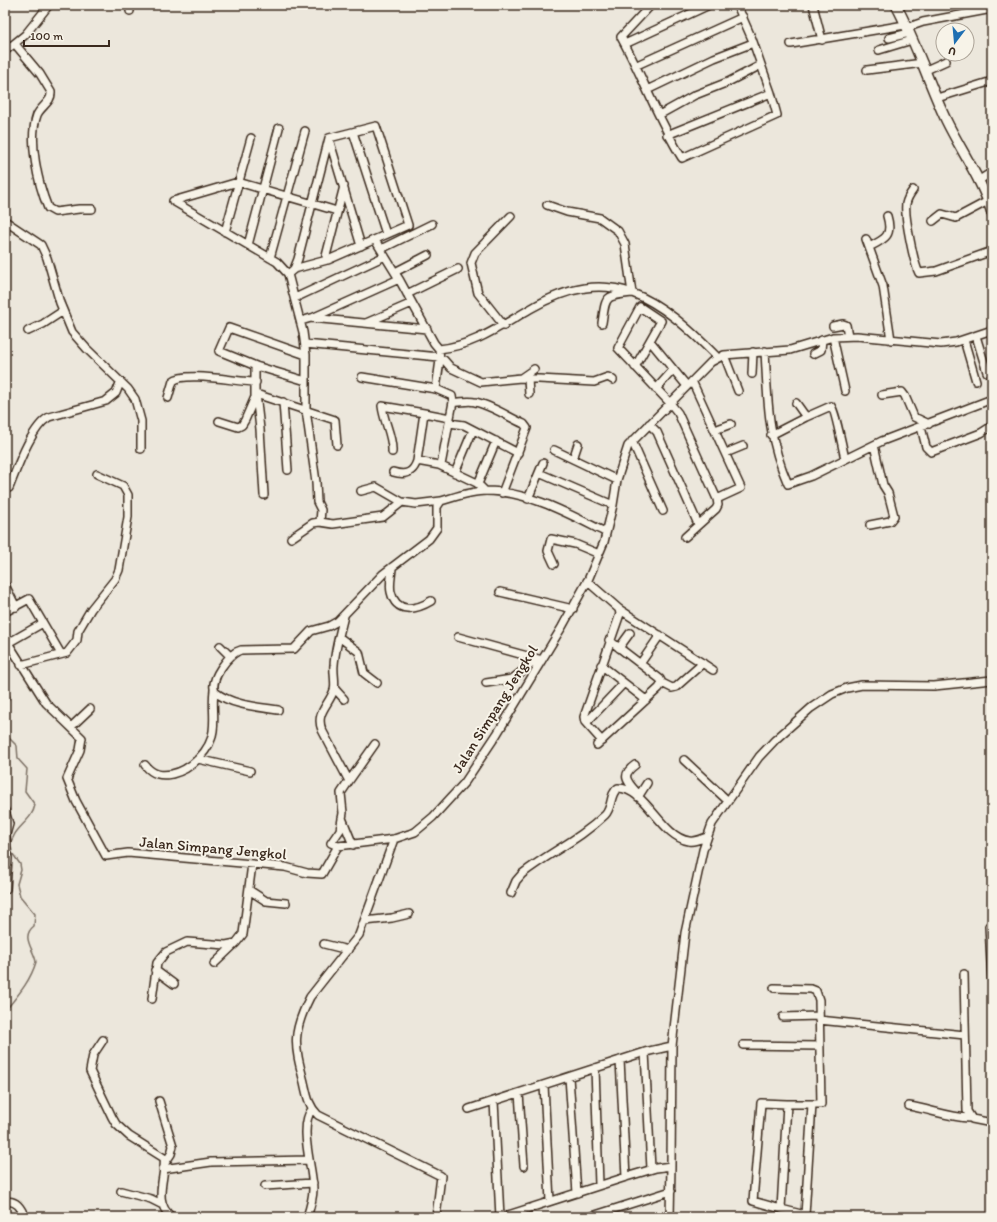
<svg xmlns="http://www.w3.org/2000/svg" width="997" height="1222" font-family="Itim,sans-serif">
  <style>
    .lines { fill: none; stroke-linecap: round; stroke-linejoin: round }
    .stream { stroke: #7c7064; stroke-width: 1.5 }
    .minor-casing { stroke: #3b2a1e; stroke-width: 10 }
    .major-casing { stroke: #3b2a1e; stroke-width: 12 }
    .minor { stroke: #f7f3e8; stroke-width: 7 }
    .major { stroke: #f7f3e8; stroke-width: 9 }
    .labels { text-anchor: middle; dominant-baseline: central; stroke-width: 4; stroke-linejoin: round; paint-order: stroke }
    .street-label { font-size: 15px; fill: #3b2a1e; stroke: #f7f3e8 }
  </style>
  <rect width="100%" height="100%" fill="#ece7dc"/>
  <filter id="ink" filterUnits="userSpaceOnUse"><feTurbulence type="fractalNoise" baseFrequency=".025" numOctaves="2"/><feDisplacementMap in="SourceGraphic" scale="8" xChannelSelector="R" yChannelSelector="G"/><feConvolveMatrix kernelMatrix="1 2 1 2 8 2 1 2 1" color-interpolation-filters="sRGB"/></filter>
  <g filter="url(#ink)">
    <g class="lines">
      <path class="stream" d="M5 685 10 697 5 706
        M5 734 17 746 18 759 27 769 25 791 35 805C32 822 12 828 10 847
        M5 1011C18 995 30 982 36 962 34 949 20 937 34 926L35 914 20 896 17 884 21 870 20 864 10 850"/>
      <defs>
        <path id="minor" d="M651 5 621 37C643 77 658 120 682 158L777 115 771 93 667 135
          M737 5 752 39 771 93
          M813 5 822 40
          M130 11V5
          M906 28 923 22 992 9
          M889 38 909 33
          M15 44 40 74 51 92C52 102 41 106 37 115 28 140 38 184 48 208L55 212 79 209H92
          M625 44 707 6
          M791 44 905 25
          M879 50 912 40
          M5 51 25 35 49 5
          M637 65 743 17
          M867 70 923 63
          M926 70 946 61
          M647 90 714 58 753 43
          M937 98 992 81
          M659 115 695 95 728 82 761 65
          M353 132 386 234
          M329 138 376 126 408 225 328 260 326 256 344 186
          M329 139 361 246
          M978 181 992 172
          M913 190C910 194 907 199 906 204 904 215 914 264 919 273L936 271 992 251
          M173 201 277 262 288 274 303 332 306 355V410L316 482 317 502 321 510 320 522
          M173 201 238 182 337 211
          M547 205 567 212 600 218 618 231 625 244 632 293
          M5 221 41 245 47 258 60 303 72 332 87 349 128 389 135 399 141 421V449
          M933 221 942 214 956 218 988 201
          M225 232 251 138
          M866 239 883 286 891 340
          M375 240 399 279 434 343 439 349 440 360 436 389
          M248 245 279 128
          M869 247C885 239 893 236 887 216
          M381 249 432 224
          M270 258 305 131
          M294 269 327 260
          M395 272 428 255
          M288 274 294 269 298 259 329 138
          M407 294 458 269
          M295 298 385 256
          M312 318 399 279
          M301 321 311 318 427 329
          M366 323 412 303
          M602 323C606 296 604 296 632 293
          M504 326 478 293 471 263 475 253 511 216
          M833 326 843 324 846 325 848 336
          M28 331 43 324 63 311
          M976 336 987 372
          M833 337 845 391
          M964 340 976 381
          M650 341 687 386
          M305 344 439 357
          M439 349C475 345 499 327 530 309 611 261 659 298 718 358
          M765 351C768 402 767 436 788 484L811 476 882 441 992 399
          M813 354 821 350 822 340
          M724 355 738 391
          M440 360H444L451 368 481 382 521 378 594 382 608 377 613 380
          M256 366 219 351 229 328 306 355
          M635 367 661 321 640 307 618 348 670 403 678 413 717 499 741 488 692 381
          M752 374 753 352
          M362 377 436 389 452 396 453 402 441 465
          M521 378 534 369
          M528 379 529 394
          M656 389 673 370
          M882 395 902 392 905 396 914 417 929 424
          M168 398 173 381C185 371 238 382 256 382
          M283 402 288 470
          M453 402C460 403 468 400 475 402 491 405 508 417 524 424L527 428 502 493
          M796 403 806 417
          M219 421 238 427 242 425 245 420 255 397V369L256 366 306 381
          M449 423 464 425 518 453
          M649 424 657 432 698 524
          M921 427 926 447 931 452 981 433 992 426
          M715 430 731 424
          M771 435 806 417 831 406C835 409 843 450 845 459
          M632 441 663 511
          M554 450 617 480
          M392 452C393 436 384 423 382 406L424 413
          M726 453 743 446
          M573 459 578 444
          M417 461 424 413 450 418
          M393 472C406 476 413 473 417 461L439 465 477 483 485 491
          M455 473 473 430
          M539 473 613 505
          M478 484 496 441
          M9 488C17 468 31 427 49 417L106 401 116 393 120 383
          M361 491 376 487 402 502
          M264 495 260 429 256 394 335 420 337 445
          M528 499 543 463
          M870 525 890 521 894 516 888 493 883 485 874 445
          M685 537 716 509 718 505 717 499
          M291 538 313 523 320 522 333 524 383 517 402 502 416 504 441 501
          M554 564 548 551 551 539 575 544 599 554
          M392 567C392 575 389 584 391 592 396 614 416 610 431 601
          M587 581 619 609 620 614 584 717 585 722 602 741
          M5 585 16 607
          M500 592 573 609
          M619 609 713 670
          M5 612 29 599 43 623
          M344 616C340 632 335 649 334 665 333 672 336 684 334 690 329 705 315 713 322 730L349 781 341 793 343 813 340 830 331 843 338 846 394 839 415 832 433 817 465 782 497 734 562 627 588 580 604 542 613 505 617 480 628 446 711 362 724 355 790 350 833 337 857 336 941 344 956 342 992 330
          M339 637 359 652 364 673 377 683
          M458 637 542 660
          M5 638 46 703 82 738 80 750 67 779 76 801 106 856 128 853 207 860 285 867 307 873 322 874 338 846
          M8 643 43 623 61 654
          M220 646 230 656
          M619 648 630 633
          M640 664 660 635
          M21 665 67 653 77 640 78 631 91 609 115 579 119 570 128 517V495L123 486 97 474
          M601 665 646 700
          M486 683 512 679 538 659
          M662 683 672 688 676 687 703 663
          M335 689 344 699
          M278 710C258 707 231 705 215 692 209 680 229 653 241 650L294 649 311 631 329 626 338 621 383 574 429 539 437 528V507L441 501C455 497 471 491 486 491 528 491 569 514 605 532
          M586 723 624 683
          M71 727 90 709
          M597 745 659 688 662 683 660 679 609 640
          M198 759 250 771
          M684 760 728 801
          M145 765C153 775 161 776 172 774 191 770 211 750 213 731 215 717 212 704 214 690
          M635 765C619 776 629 783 639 795
          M349 781 375 744
          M638 797 647 783
          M5 811 9 824 5 838
          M342 818 353 845
          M6 837 8 858 6 889
          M394 839 359 935 310 997C292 1033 294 1044 304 1082 307 1095 308 1105 318 1115L441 1176 436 1217
          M249 890 266 901 286 903
          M511 893 516 881 522 874C550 852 579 840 605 815 613 807 609 794 618 788 646 788 661 837 689 841 695 842 701 839 707 837
          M365 921 392 918 409 914
          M989 926 992 982
          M324 944 348 950
          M214 964 236 943
          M155 970 174 984
          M964 974 967 1111 972 1119 992 1123
          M774 988 811 989 816 991 819 1000 821 1104H787L781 1209 805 1215 812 1104
          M152 999 157 963 166 952 187 942 226 945 236 943 243 934 252 864
          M783 1017 819 1016
          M819 1020 965 1035
          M103 1040 93 1055 90 1071 112 1117 116 1124 129 1136 164 1158C167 1175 151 1202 172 1217
          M743 1045 820 1046
          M645 1052 651 1169
          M620 1060 626 1177
          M595 1068 599 1185
          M569 1077 577 1193
          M544 1085 550 1201
          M519 1093 524 1166
          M159 1101 173 1146 171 1154 165 1163
          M494 1101 500 1217
          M909 1106C929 1109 948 1117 970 1118
          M469 1109 645 1052 672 1046 685 933 703 850 712 824 759 757 775 740 811 708 832 694 847 688 862 685 934 686 992 680
          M163 1169 211 1162 308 1160
          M265 1186 313 1183
          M121 1191 151 1199 163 1205
          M5 1202C16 1199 21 1208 25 1217
          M781 1209 753 1201 761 1103 787 1104
          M307 1217C310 1208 313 1199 313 1189 313 1168 298 1127 312 1109
          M502 1217 626 1177 656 1168 671 1166 672 1046
          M589 1217 671 1191
          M670 1217 671 1166"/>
        <path id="major" d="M896 5C916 42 928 82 946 120 961 151 982 180 992 213"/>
      </defs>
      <use href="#minor" class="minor-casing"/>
      <use href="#major" class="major-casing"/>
      <use href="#minor" class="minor"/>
      <use href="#major" class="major"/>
    </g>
  </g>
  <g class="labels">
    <g class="street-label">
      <text transform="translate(495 709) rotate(-58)">Jalan Simpang Jengkol</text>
      <text transform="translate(213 848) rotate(5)">Jalan Simpang Jengkol</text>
    </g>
  </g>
  <rect width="997" height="1222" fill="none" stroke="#f7f3e8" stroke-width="20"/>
  <rect x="10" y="10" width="977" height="1202" fill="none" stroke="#3b2a1e" stroke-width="1.5" filter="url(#ink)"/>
  <g transform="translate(955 42) rotate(196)"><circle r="19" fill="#f7f3e8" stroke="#aca397"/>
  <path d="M0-3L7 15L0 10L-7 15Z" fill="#1f6fb2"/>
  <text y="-6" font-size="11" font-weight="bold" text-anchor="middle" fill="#3b2a1e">U</text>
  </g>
  <path d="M24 40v6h85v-6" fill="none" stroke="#3b2a1e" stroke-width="2"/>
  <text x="30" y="40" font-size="12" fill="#3b2a1e" stroke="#f7f3e8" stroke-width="3" paint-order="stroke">100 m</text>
</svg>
